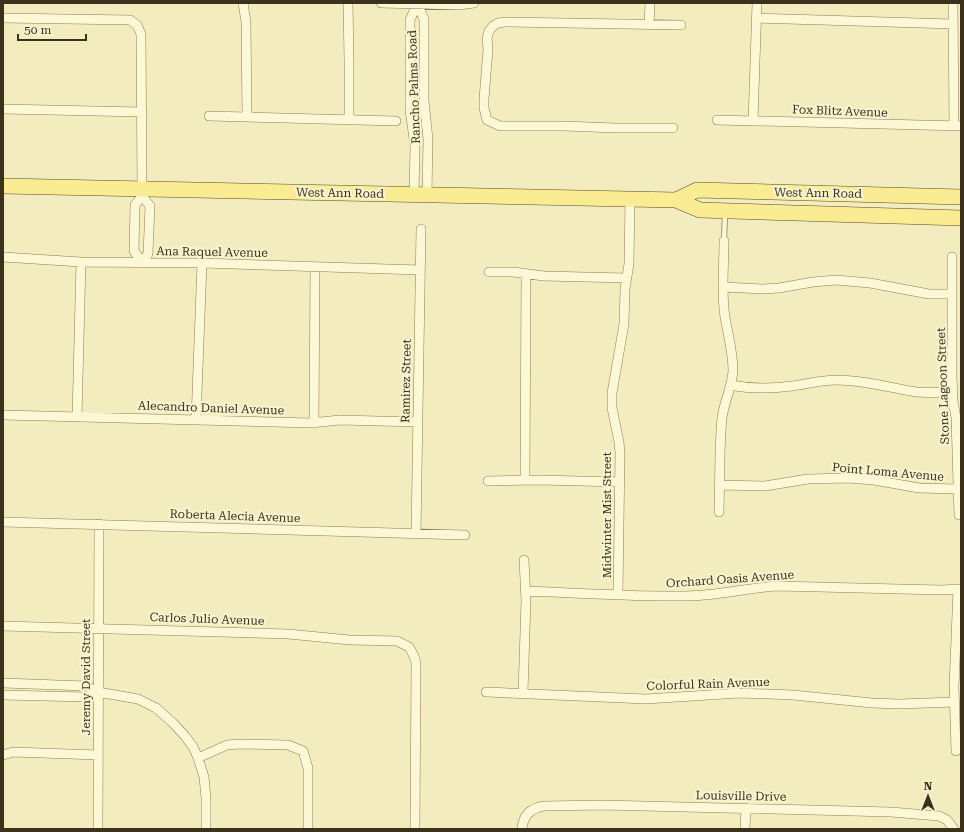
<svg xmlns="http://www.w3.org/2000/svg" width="964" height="832" font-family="'Roboto Serif',serif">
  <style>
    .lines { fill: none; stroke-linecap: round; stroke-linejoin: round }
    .lane-casing { stroke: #8e7d55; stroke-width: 6 }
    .street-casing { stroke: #8e7d55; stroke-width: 10 }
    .primary-casing { stroke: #5b492a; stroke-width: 16 }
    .lane { stroke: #fcf7d4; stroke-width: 4.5 }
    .street { stroke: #fcf7d4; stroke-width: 9 }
    .primary { stroke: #faec93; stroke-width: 15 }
    .labels { text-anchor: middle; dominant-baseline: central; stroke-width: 4; stroke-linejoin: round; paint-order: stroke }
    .street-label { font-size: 12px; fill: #3c311b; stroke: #f9f4d0 }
  </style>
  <rect width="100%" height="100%" fill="#f3ecbf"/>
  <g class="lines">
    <defs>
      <path id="lane" d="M724 241 725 213"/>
      <path id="street" d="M243 3 246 22 247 117
        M348 3 349 61V119
        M381 3 459 5 474 3
        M953 3 954 126
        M417 4 424 19V101L428 139 427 195
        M3 18 130 20 137 25 141 34 142 189V196L135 205 134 251 142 262 148 254 150 206 142 196
        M757 18 953 24
        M649 25 650 3
        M3 109 142 112
        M209 116 396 121
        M717 120 961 126
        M753 121 757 3
        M673 128H615L565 126H500L487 120 484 108V99L488 49 487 38 489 31 493 26 498 23 505 22 681 25
        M414 194 415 146 410 110V20L417 4
        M3 257 81 262 202 263 420 270
        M952 257V377L953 401 956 418 959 515
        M489 272H513L544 276 626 278
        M723 287 763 289 779 288 813 282 836 280 870 283 929 294H952
        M731 385C751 389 771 389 792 386 807 384 821 380 837 380 864 380 890 388 916 392 928 393 941 392 953 392
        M3 415 311 423 340 420 418 422
        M77 417 81 262
        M196 420 202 263
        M314 423 315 267
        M525 480 526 274
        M488 481 539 480 620 482
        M720 485 765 486 808 479 848 478 874 480 919 488 958 489
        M719 512C720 481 719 449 722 418 724 402 732 387 733 371 733 352 728 335 725 317 721 292 724 266 724 241
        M3 522 465 535
        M416 534 421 229
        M525 591C579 593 633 597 686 596 717 596 746 588 777 586L941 590 961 589
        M618 594 620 453 619 442 612 408V393L624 324 625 289 629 264 630 199
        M3 626 288 634 350 640 397 641 409 647 414 656 416 663 415 829
        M3 683 86 686 98 692 138 699 156 708 172 722 185 736 193 747 198 758 204 777 206 798V829
        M486 692 646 699 740 693 793 695 872 703 899 704 955 702
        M523 693 526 600 524 560
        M3 695 86 697 98 692
        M956 751 954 687 958 589
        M3 755 13 752 98 755
        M198 758 227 745 238 744 288 745 303 751 308 768V829
        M98 829 99 524
        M522 829C523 815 531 808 544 806L603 805 891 812 939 816 947 820 954 829
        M745 829 746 808"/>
      <path id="primary" d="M3 186 676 200 700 210 961 218
        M676 200 697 190 961 197"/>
    </defs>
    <use href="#lane" class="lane-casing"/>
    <use href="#street" class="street-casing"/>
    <use href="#primary" class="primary-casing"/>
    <use href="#lane" class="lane"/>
    <use href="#street" class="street"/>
    <use href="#primary" class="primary"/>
  </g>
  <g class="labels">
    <g class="street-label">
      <text transform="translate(414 87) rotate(-92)">Rancho Palms Road</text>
      <text transform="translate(840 111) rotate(2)">Fox Blitz Avenue</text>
      <text transform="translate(340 193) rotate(1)">West Ann Road</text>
      <text transform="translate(818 193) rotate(1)">West Ann Road</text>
      <text transform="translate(212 252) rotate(1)">Ana Raquel Avenue</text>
      <text transform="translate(406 381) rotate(-89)">Ramirez Street</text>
      <text transform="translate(943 386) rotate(-92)">Stone Lagoon Street</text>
      <text transform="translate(211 408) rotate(2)">Alecandro Daniel Avenue</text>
      <text transform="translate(888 472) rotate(5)">Point Loma Avenue</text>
      <text transform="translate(607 515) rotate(-90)">Midwinter Mist Street</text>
      <text transform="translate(235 516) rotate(2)">Roberta Alecia Avenue</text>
      <text transform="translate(730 579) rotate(-4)">Orchard Oasis Avenue</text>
      <text transform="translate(207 619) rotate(2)">Carlos Julio Avenue</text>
      <text transform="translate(86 677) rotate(-90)">Jeremy David Street</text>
      <text transform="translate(708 684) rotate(-2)">Colorful Rain Avenue</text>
      <text transform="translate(741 796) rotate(1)">Louisville Drive</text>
    </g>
  </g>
  <rect width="964" height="832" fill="none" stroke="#3c311b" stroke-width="8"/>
  <g transform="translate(928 796)" stroke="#f9f4d0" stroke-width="3" paint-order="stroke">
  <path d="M0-3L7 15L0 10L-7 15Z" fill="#3c311b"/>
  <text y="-6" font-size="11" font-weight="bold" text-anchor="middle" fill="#3c311b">N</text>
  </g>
  <path d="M18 34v6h68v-6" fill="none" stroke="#3c311b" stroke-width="2"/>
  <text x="24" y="34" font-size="12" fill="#3c311b" stroke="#f9f4d0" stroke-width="3" paint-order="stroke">50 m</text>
</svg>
